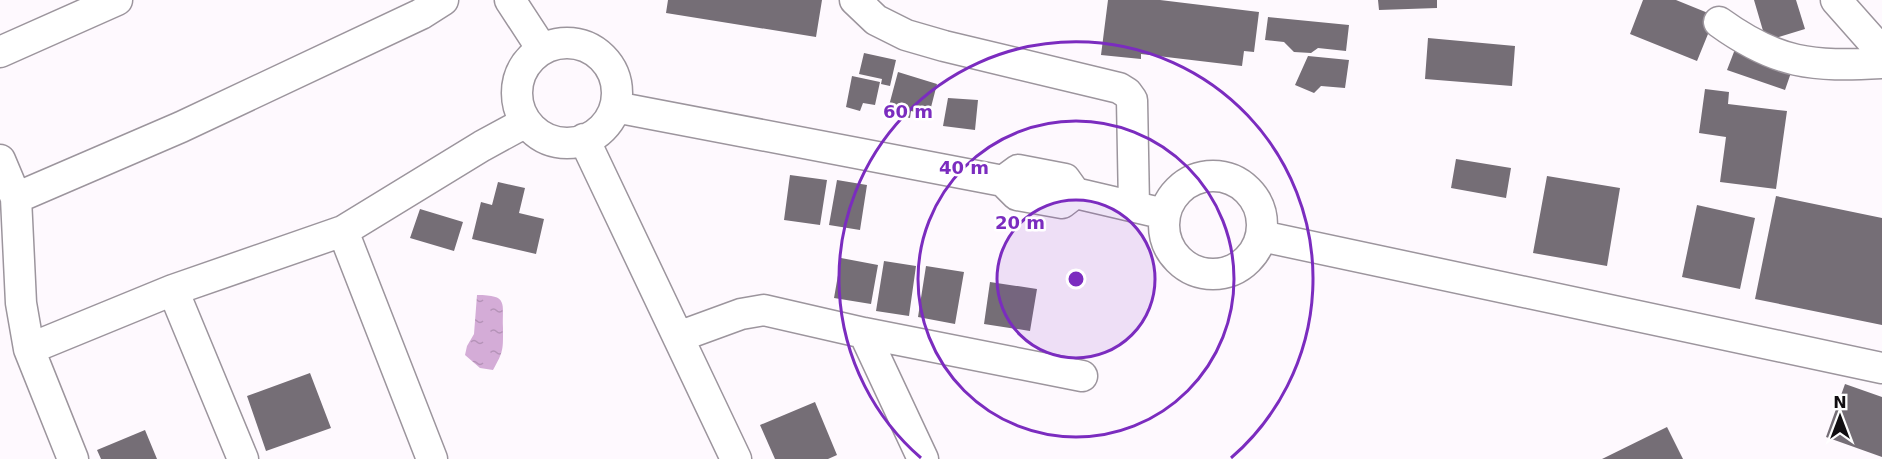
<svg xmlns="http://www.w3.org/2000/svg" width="1882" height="459" font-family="'DejaVu Sans',sans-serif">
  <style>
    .water { fill: url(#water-ripples) }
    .building { fill: #756e76 }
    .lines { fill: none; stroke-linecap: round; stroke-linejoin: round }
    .street-casing { stroke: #9c959d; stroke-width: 33 }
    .street { stroke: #fff; stroke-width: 30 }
    .ring { fill: none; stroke: #7b2cbf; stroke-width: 3 }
    .centre { fill: #7b2cbf; stroke: #fff; stroke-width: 3 }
    .ring-label { font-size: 18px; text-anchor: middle; font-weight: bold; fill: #7b2cbf; stroke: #fff; stroke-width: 5; stroke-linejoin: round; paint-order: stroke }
  </style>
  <defs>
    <pattern id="water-ripples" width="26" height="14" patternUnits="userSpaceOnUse" patternTransform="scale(1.5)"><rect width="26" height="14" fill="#d4acd7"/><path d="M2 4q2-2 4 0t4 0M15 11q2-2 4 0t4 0" fill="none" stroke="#b593b8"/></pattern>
  </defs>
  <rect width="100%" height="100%" fill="#fef9fe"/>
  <path class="water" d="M477 295C509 295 502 303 503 328 503 349 504 351 493 370L480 368 465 355 467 346 474 334Z"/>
  <path class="building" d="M668 0H822L816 37 666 13Z
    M1108 0H1160L1259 12 1254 52 1244 51 1242 66 1141 54V59L1101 55Z
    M1378 0H1437V8L1379 10Z
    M1643 0H1676L1708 13V34L1697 61 1630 34Z
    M1754 0H1796L1805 29 1766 41Z
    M1268 17 1349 25 1346 51 1318 48 1311 53 1294 52 1284 42 1265 40Z
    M1428 38 1515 46 1512 86 1425 79Z
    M1737 44 1794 64 1785 90 1727 70Z
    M864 53 896 60 890 86 881 84 882 79 859 74Z
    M1308 56 1349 60 1345 88 1321 86 1314 93 1295 85Z
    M898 72 937 84 929 115 911 111 910 118 887 113Z
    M852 76 880 82 875 105 863 103 860 111 846 107Z
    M1705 89 1729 92 1728 104 1787 111 1776 189 1720 182 1726 137 1699 133Z
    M948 98 978 100 975 130 943 126Z
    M1456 159 1511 168 1506 198 1451 188Z
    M790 175 827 180 820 225 784 220Z
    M1547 176 1620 188 1607 266 1533 253Z
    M837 180 867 185 860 230 829 225Z
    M498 182 525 188 519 213 544 219 536 254 472 239 481 202 492 205Z
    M1776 196 1882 218V325L1755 299Z
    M1697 205 1755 218 1740 289 1682 277Z
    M420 209 463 222 454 251 410 238Z
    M841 258 878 265 871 304 834 298Z
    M884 261 916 266 909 316 876 311Z
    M926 266 964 272 955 324 918 317Z
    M990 282 1037 289 1030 331 984 324Z
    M310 373 331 428 266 451 247 396Z
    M1845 384 1882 397V457L1826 437Z
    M815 402 837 455 828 459H775L760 425Z
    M1667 427 1683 459H1602Z
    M145 430 157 459H101L97 450Z"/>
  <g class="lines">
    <defs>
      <path id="street" d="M510 0 542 49
        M855 0 876 20 906 35 944 46 1119 88 1127 93 1132 100 1134 206
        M1836 0 1882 52
        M1719 22C1777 64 1812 67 1882 63
        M517 93a50 50 0 1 1 100 0a50 50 0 1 1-100 0Z
        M0 52 117 0
        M615 107 1003 181 1017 195 1062 203 1075 193
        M584 139 736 459
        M0 160 16 198 21 303 29 349 73 459
        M1164 225a49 49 0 1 1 98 0a49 49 0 1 1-98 0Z
        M1003 181 1018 170 1065 179 1075 193 1152 211
        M16 198 181 127 421 14 443 0
        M343 231 432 459
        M1261 236 1882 368
        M173 290 243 459
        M864 333 923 459
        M678 337 741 314 764 310 864 333 1082 376
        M29 349 173 290 343 231 482 146 526 122"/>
    </defs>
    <use href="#street" class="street-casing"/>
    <use href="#street" class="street"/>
  </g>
  <circle cx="1076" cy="279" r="79" fill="#7b2cbf" fill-opacity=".12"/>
  <g class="ring">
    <circle cx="1076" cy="279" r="79"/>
    <circle cx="1076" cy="279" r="158"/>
    <path d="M921 458A237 237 0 1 1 1231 458"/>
  </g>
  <circle cx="1076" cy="279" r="9" class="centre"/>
  <g class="ring-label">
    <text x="908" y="118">60 m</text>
    <text x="964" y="174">40 m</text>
    <text x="1020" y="229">20 m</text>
  </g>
  <g transform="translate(1840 417)" stroke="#ffffff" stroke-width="4.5" paint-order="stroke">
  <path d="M0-4.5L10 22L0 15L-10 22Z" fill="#110e11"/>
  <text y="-9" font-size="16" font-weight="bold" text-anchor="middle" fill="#110e11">N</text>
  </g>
</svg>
